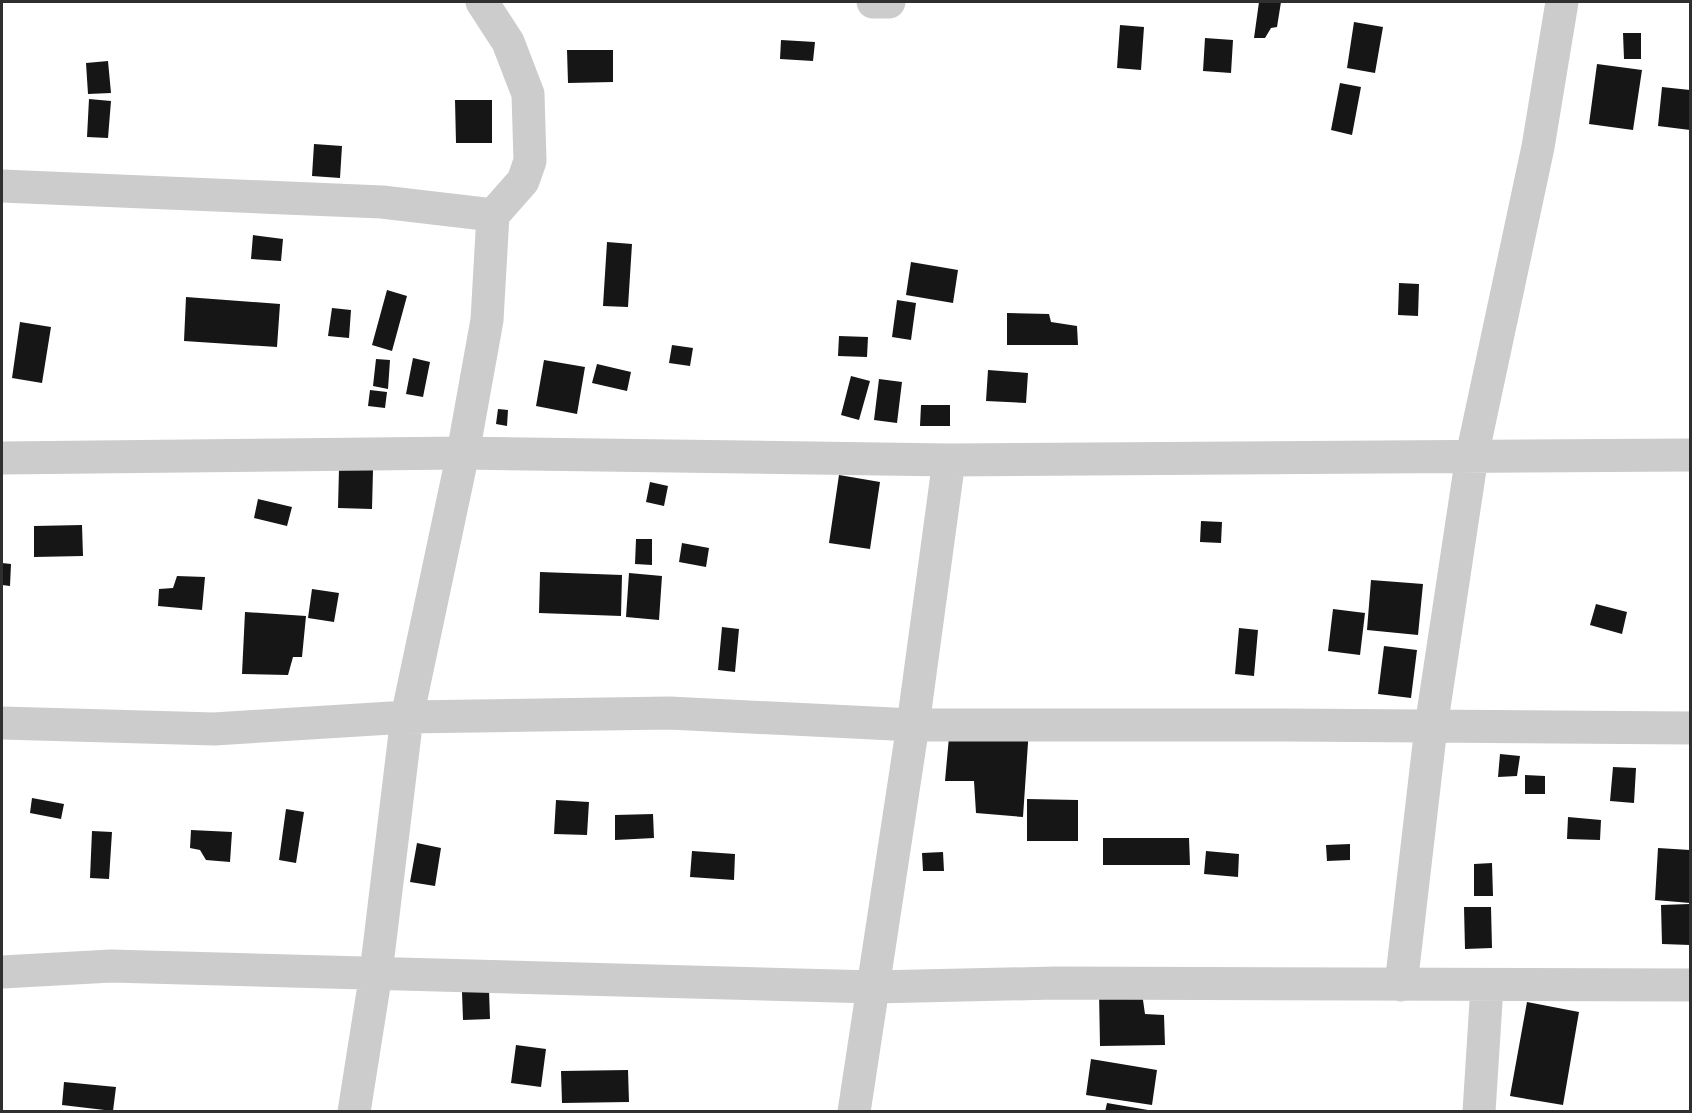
<svg xmlns="http://www.w3.org/2000/svg" width="1692" height="1113" font-family="Figtree,sans-serif">
  <style>
    .building { fill: #161616 }
    .lines { fill: none; stroke-linecap: round; stroke-linejoin: round }
    .minor { stroke: #ccc; stroke-width: 33 }
  </style>
  <rect width="100%" height="100%" fill="#fff"/>
  <path class="building" d="M1259 2H1281L1277 27 1271 28 1265 38H1254Z
    M1354 22 1383 27 1375 73 1347 68Z
    M1120 25 1144 27 1141 70 1117 68Z
    M1623 33H1641V59H1624Z
    M1205 38 1233 40 1231 73 1203 71Z
    M781 40 815 42 813 61 780 59Z
    M567 50H613V82L568 83Z
    M108 61 111 93 88 94 86 63Z
    M1597 64 1642 70 1633 130 1589 124Z
    M1340 83 1361 87 1352 135 1331 130Z
    M1662 87 1690 90V130L1658 126Z
    M89 99 111 101 108 138 87 137Z
    M455 100H492V143H456Z
    M314 144 342 146 340 178 312 176Z
    M253 235 283 239 281 261 251 259Z
    M607 242 632 244 628 307 603 306Z
    M911 262 958 270 953 303 906 295Z
    M1399 283 1419 284 1418 316 1398 315Z
    M387 290 407 296 392 351 372 345Z
    M186 297 280 304 277 347 184 341Z
    M897 300 916 303 911 340 892 337Z
    M332 308 351 310 349 338 328 336Z
    M1007 313 1049 314 1051 322 1077 326 1078 345H1007Z
    M20 322 51 327 42 383 12 378Z
    M839 336 868 337 867 357 838 356Z
    M672 345 693 348 690 366 669 363Z
    M413 358 430 362 423 397 406 394Z
    M376 359 390 360 388 389 373 386Z
    M544 360 585 367 577 414 536 406Z
    M597 364 631 372 627 391 592 383Z
    M988 370 1028 373 1026 403 986 401Z
    M851 376 870 381 859 420 841 415Z
    M879 379 902 382 897 423 874 420Z
    M370 390 387 392 385 408 368 406Z
    M921 405H950V426H920Z
    M498 409 508 410 507 426 496 424Z
    M339 469 373 470 372 509 338 508Z
    M839 475 880 482 870 549 829 543Z
    M650 482 668 486 664 506 646 502Z
    M258 499 292 507 287 526 254 518Z
    M1201 521 1222 522 1221 543 1200 542Z
    M82 525 83 556 34 557V526Z
    M636 539H652V565L635 564Z
    M682 543 709 548 706 567 679 562Z
    M2 563 11 564 10 586 2 585Z
    M540 572 622 575 621 616 539 613Z
    M629 573 662 576 659 620 626 617Z
    M177 576 205 577 202 610 158 606 159 589 173 588Z
    M1371 580 1423 584 1418 635 1367 630Z
    M312 589 339 593 334 622 308 618Z
    M1596 604 1627 612 1622 634 1590 625Z
    M1333 609 1365 613 1360 655 1328 651Z
    M245 612 306 616 302 657H293L288 675 242 674Z
    M722 627 739 629 735 672 718 670Z
    M1239 628 1258 630 1254 676 1235 674Z
    M1384 646 1417 650 1411 698 1378 694Z
    M950 726 1029 728 1023 817 976 813 974 781H945Z
    M1500 754 1520 756 1517 776 1498 777Z
    M1613 767 1636 768 1634 803 1610 801Z
    M1525 775 1545 776V794H1525Z
    M32 798 64 804 61 819 30 813Z
    M1027 799 1078 800V841H1027Z
    M556 800 589 802 587 835 554 834Z
    M286 809 304 812 296 863 279 860Z
    M653 814 654 838 615 840V815Z
    M1568 817 1601 820 1600 840 1567 839Z
    M191 830 232 832 230 862 206 860 200 850 190 848Z
    M92 831 112 832 109 879 90 878Z
    M1103 838H1189L1190 865H1103Z
    M417 843 441 848 435 886 410 882Z
    M1350 844V860L1327 861 1326 845Z
    M1658 848 1690 850V903L1655 900Z
    M692 851 735 854 734 880 690 877Z
    M1206 851 1239 854 1238 877 1204 874Z
    M943 852 944 871H923L922 853Z
    M1492 863 1493 896H1474V864Z
    M1690 904V945L1662 944 1661 905Z
    M1464 907H1491L1492 948 1465 949Z
    M489 990 490 1019 463 1020 462 992Z
    M1099 991 1142 993 1145 1014 1164 1015 1165 1045 1100 1046Z
    M1527 1002 1579 1012 1563 1105 1510 1096Z
    M516 1045 546 1049 541 1087 511 1083Z
    M1091 1059 1157 1070 1152 1105 1086 1095Z
    M628 1070 629 1102 562 1103 561 1071Z
    M64 1082 116 1087 113 1111 62 1105Z
    M1107 1103 1148 1110V1112H1105Z"/>
  <g class="lines">
    <path class="minor" d="M873 2H889
      M2 186 382 202 493 215
      M2 458 463 453 949 460 1690 455
      M2 723 214 729 407 717 669 713 913 725H1287L1690 728
      M2 972 111 966 874 987 1056 983 1690 985
      M1401 985 1431 727 1472 456 1538 147 1562 2
      M354 1112 376 973 407 717 463 453 487 320 493 215 523 181 530 161 528 94 508 42 482 2
      M854 1112 913 725 949 460
      M1479 1112 1487 986"/>
  </g>
  <rect width="1692" height="1113" fill="none" stroke="#2f2f2f" stroke-width="6"/>
</svg>
